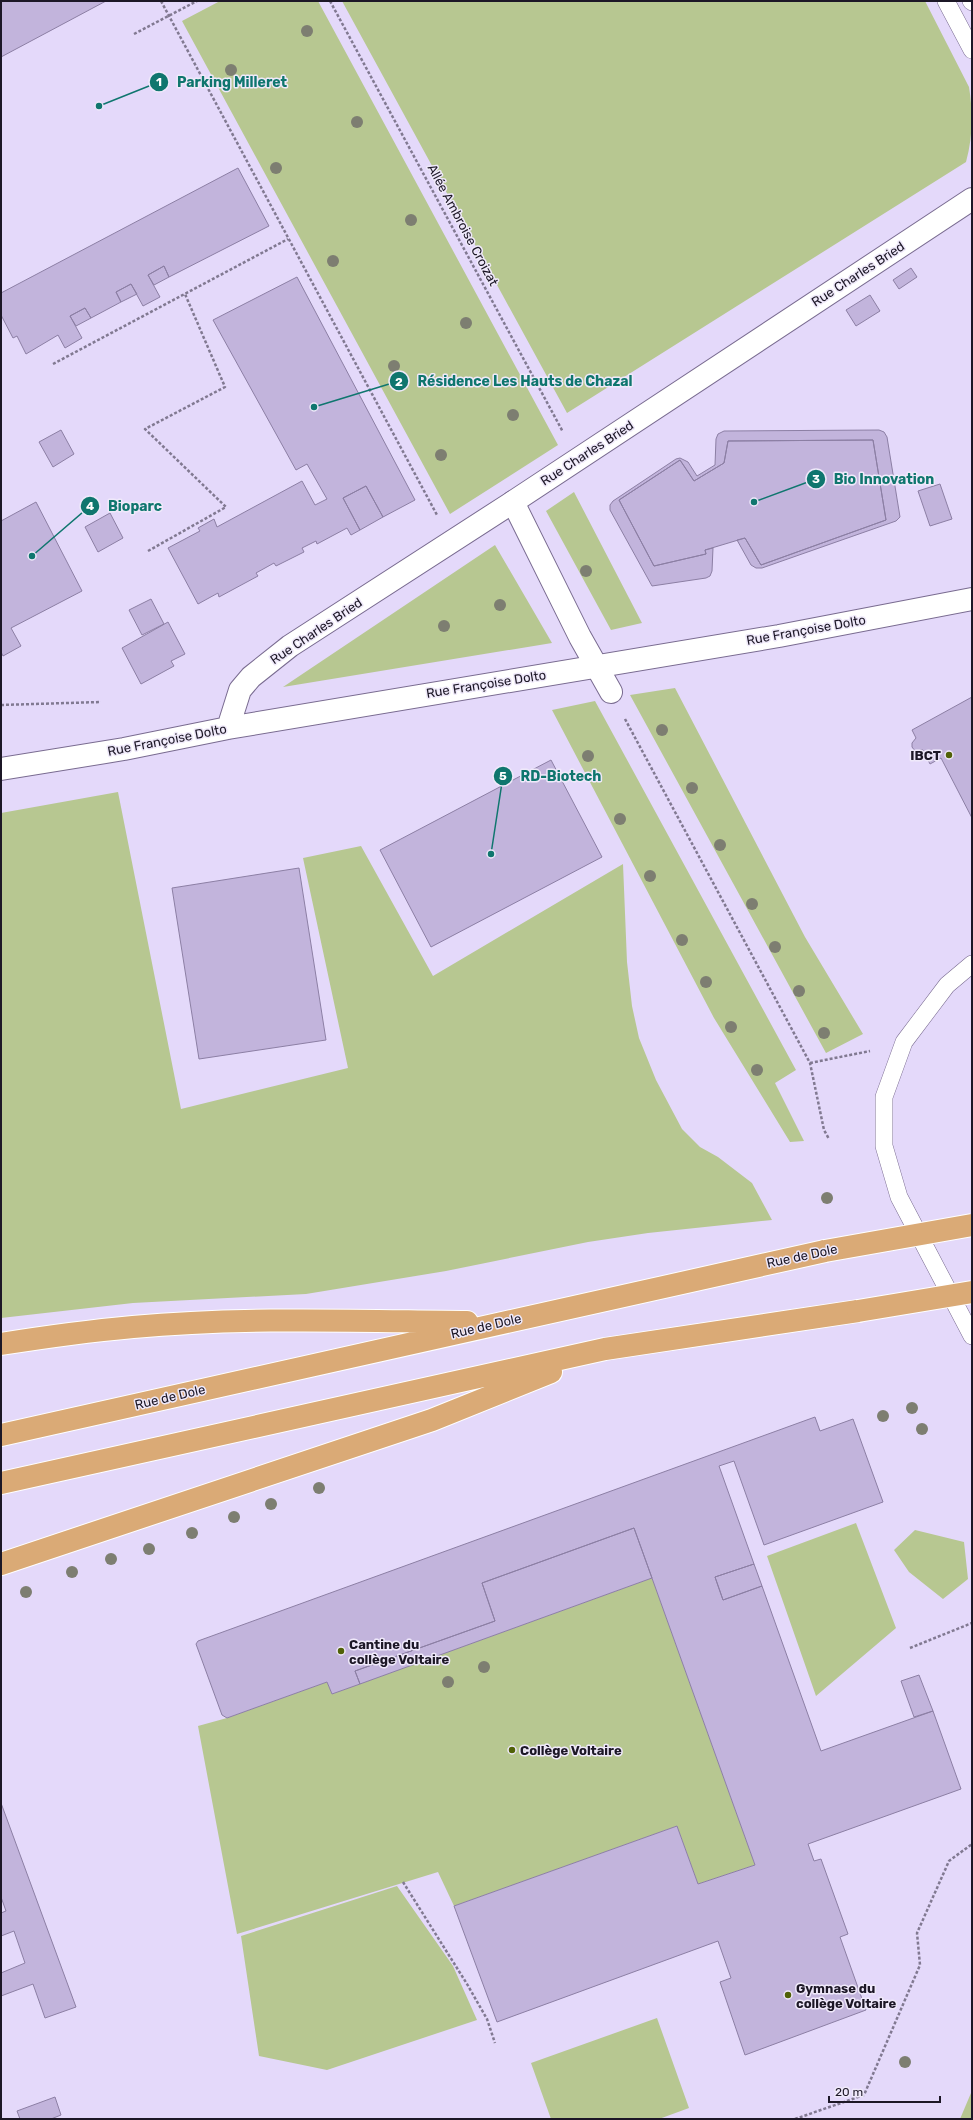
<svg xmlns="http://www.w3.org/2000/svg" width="973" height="2120" font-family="Rubik,sans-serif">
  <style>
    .green { fill: #b7c791 }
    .building { fill: #c2b4dc; stroke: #8c7fa4 }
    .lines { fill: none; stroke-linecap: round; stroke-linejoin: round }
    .service-casing { stroke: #796b90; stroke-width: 18 }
    .pedestrian-casing { stroke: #796b90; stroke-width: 24 }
    .minor-casing { stroke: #796b90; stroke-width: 24 }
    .primary-casing { stroke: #fff; stroke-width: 24 }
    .path { stroke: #817991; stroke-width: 2.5; stroke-dasharray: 3 2; stroke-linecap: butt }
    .service { stroke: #fff; stroke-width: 17 }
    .pedestrian { stroke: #fff; stroke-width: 22 }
    .minor { stroke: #fff; stroke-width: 22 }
    .primary { stroke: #daaa76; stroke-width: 22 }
    .primary-bridge-casing { stroke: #fff; stroke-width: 24; stroke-linecap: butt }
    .primary-bridge { stroke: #daaa76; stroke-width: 22 }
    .tree { fill: #7d7e71 }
    .poi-dot { fill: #506107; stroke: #efe9fa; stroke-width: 1.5 }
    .labels { text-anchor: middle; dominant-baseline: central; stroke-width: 3; stroke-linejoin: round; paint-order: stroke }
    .street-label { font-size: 13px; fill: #1c1726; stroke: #efe9fa }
    .poi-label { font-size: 13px; font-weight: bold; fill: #1c1726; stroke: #efe9fa; text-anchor: start }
    .leader { fill: none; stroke: #0f766e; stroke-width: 1.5 }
    .callout-dot { fill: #0f766e; stroke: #efe9fa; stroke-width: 1.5 }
    .mark-label { font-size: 12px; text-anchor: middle; font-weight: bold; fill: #fff }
    .callout-label { font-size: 14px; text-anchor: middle; font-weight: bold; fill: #0f766e; stroke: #efe9fa; stroke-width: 3; stroke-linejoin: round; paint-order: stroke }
  </style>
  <rect width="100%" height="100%" fill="#e4d9fa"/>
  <path class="green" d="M220 1H318L558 445 450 514 182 21Z
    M342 1H925L969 87C973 112 973 137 966 162L567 413Z
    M574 492 642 623 611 630 546 511Z
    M495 545 552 643 283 687Z
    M675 688 805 937 863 1034 826 1053 630 695Z
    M595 701 796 1070 775 1083 804 1141 790 1142 714 1018 552 710Z
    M118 792 181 1109 348 1068 303 858 361 846 433 976 623 864 627 962 632 1006 639 1038 656 1080 682 1129 700 1147 718 1157 752 1183 772 1220 648 1233 588 1242 446 1271 306 1294 133 1303 1 1318V813Z
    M856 1523 896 1628 816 1696 767 1556Z
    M915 1530 964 1542 968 1579 943 1599 909 1572 894 1550Z
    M652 1578 755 1865 698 1884 677 1826 454 1906 438 1872 237 1934 198 1726 227 1718 327 1682 332 1694Z
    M397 1886 453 1966 477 2020 327 2070 259 2056 241 1936Z
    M657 2018 689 2108 659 2119H551L531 2063Z
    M971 2093 972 2119H960Z"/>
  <path class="building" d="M1 1H106L1 57Z
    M238 168 269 226 169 277 164 266 148 275 160 297 143 306 131 284 116 292 121 302 91 318 85 308 70 316 82 338 65 348 58 335 26 354 17 336 13 338 1 315V293Z
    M164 266 169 277 154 285 148 275Z
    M911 268 917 277 899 289 893 280Z
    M297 277 415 500 383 517 366 486 343 498 360 530 351 535 347 528 317 544 316 541 302 548 304 552 276 566 274 563 256 573 258 576 219 597 218 593 198 604 168 548 200 531 198 528 214 519 217 527 302 481 315 505 327 499 307 464 296 470 213 320Z
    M131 284 137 294 121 302 116 292Z
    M870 295 880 311 856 326 846 310Z
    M85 308 91 318 76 326 70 316Z
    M61 430 74 454 53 467 39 442Z
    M879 430 884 432 887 437 900 517 896 521 762 568H756L751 565 737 540 745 538 761 565 886 520 873 440 728 441 724 463 694 481 680 460 619 500 654 566 706 554 705 550 713 548 712 571 710 576 706 578 652 586 610 510V505L613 501 676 459 680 458 688 462 697 476 715 465 716 439 718 434 724 431Z
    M873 440 886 520 761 565 745 538 705 550 706 554 654 566 619 500 680 460 694 481 724 463 728 441Z
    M940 484 952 519 930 526 918 491Z
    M366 486 383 517 360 530 343 498Z
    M36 502 82 591 11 628 21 646 3 656 1 652V521Z
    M110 513 123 538 98 552 85 527Z
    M151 599 164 624 142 635 129 610Z
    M168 622 185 654 171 661 174 666 141 684 122 648Z
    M972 697V818L941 758 930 764 923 750 915 751 912 747V743L916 738 912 730Z
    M551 760 602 857 431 947 380 850Z
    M299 868 326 1040 199 1059 172 888Z
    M815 1417 820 1431 853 1419 883 1502 764 1545 734 1461 719 1466 754 1564 715 1577 723 1600 762 1586 821 1751 933 1711 961 1789 808 1844 814 1861 821 1859 848 1934 840 1937 866 2010 745 2055 720 1982 731 1978 718 1941 497 2022 454 1906 677 1826 698 1884 755 1865 634 1528 482 1583 495 1621 355 1671 360 1684 332 1694 327 1682 227 1718 222 1715 196 1644 198 1641Z
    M634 1528 652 1578 360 1684 355 1671 495 1621 482 1583Z
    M754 1564 762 1586 723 1600 715 1577Z
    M919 1675 933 1711 914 1717 901 1681Z
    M1 1803 76 2007 45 2018 33 1984 1 1996V1973L25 1963 14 1931 1 1936V1913L6 1911 1 1897Z
    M55 2097 61 2115 51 2119H20L17 2111Z"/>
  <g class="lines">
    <defs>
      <path id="service" d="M946 1 972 50
        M971 1 972 2
        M972 964 947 985 904 1042 884 1097V1146L899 1197 972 1336"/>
      <path id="pedestrian" d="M513 502 580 637 611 692"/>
      <path id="minor" d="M228 728 240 690 251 677 290 646 513 502 972 199
        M1 769 124 749 228 728 779 636 972 599"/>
      <path id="primary" d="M1 1344C45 1337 89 1331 133 1327 244 1317 356 1321 467 1322
        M1 1435 825 1251
        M1 1483 605 1349 858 1311
        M1 1564 432 1420 551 1372"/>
    </defs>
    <use href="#service" class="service-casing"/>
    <use href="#pedestrian" class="pedestrian-casing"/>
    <use href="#minor" class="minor-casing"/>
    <use href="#primary" class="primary-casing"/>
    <path class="path" d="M161 1 437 515
      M330 1 563 432
      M134 34 197 1
      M53 364 288 239
      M148 551 226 507 145 429 225 387 185 294
      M1 705 101 702
      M625 719 810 1063 824 1130 829 1139
      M810 1063 870 1051
      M910 1648 972 1623
      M403 1882 467 1984 487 2019 495 2043
      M795 2119 864 2095 920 1965 917 1933 949 1861 972 1844"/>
    <use href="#service" class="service"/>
    <use href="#pedestrian" class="pedestrian"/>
    <use href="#minor" class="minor"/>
    <use href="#primary" class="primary"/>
    <defs>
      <path id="primary-bridge" d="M825 1251 972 1225
        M858 1311 972 1292"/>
    </defs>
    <use href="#primary-bridge" class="primary-bridge-casing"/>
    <use href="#primary-bridge" class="primary-bridge"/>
  </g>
  <g class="tree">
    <circle cx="307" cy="31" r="6"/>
    <circle cx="231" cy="70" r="6"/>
    <circle cx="357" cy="122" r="6"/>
    <circle cx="276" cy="168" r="6"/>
    <circle cx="411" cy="220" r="6"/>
    <circle cx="333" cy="261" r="6"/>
    <circle cx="466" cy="323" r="6"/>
    <circle cx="394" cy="366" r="6"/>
    <circle cx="513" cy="415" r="6"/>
    <circle cx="441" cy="455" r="6"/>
    <circle cx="586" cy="571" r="6"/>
    <circle cx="500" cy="605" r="6"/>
    <circle cx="444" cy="626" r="6"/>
    <circle cx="662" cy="730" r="6"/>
    <circle cx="588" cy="756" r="6"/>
    <circle cx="692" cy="788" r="6"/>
    <circle cx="620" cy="819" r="6"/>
    <circle cx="720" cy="845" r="6"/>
    <circle cx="650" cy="876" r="6"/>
    <circle cx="752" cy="904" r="6"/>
    <circle cx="682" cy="940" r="6"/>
    <circle cx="775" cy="947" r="6"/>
    <circle cx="706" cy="982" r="6"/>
    <circle cx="799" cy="991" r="6"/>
    <circle cx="731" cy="1027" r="6"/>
    <circle cx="824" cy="1033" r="6"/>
    <circle cx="757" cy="1070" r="6"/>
    <circle cx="827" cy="1198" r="6"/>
    <circle cx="912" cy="1408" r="6"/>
    <circle cx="883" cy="1416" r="6"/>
    <circle cx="922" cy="1429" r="6"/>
    <circle cx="319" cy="1488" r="6"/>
    <circle cx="271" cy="1504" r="6"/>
    <circle cx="234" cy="1517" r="6"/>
    <circle cx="192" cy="1533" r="6"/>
    <circle cx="149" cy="1549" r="6"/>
    <circle cx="111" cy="1559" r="6"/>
    <circle cx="72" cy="1572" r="6"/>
    <circle cx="26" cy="1592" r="6"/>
    <circle cx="484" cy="1667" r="6"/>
    <circle cx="448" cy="1682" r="6"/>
    <circle cx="905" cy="2062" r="6"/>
  </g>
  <g class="poi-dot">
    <circle cx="949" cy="755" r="4"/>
    <circle cx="341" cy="1651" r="4"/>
    <circle cx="512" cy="1750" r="4"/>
    <circle cx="788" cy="1995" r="4"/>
  </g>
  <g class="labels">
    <g class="street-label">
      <text transform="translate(463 225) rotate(62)">Allée Ambroise Croizat</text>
      <text transform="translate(858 274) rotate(-33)">Rue Charles Bried</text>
      <text transform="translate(587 453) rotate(-33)">Rue Charles Bried</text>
      <text transform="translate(806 630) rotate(-10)">Rue Françoise Dolto</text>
      <text transform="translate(316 631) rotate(-34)">Rue Charles Bried</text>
      <text transform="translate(486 684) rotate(-9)">Rue Françoise Dolto</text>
      <text transform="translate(167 740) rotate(-11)">Rue Françoise Dolto</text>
      <text transform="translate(802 1256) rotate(-12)">Rue de Dole</text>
      <text transform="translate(486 1326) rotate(-13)">Rue de Dole</text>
      <text transform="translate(170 1397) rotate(-13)">Rue de Dole</text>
    </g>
    <g class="poi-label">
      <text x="941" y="755" text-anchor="end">IBCT</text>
      <text x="349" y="1644">Cantine du<tspan x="349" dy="15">collège Voltaire</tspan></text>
      <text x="520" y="1750">Collège Voltaire</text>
      <text x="796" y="1988">Gymnase du<tspan x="796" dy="15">collège Voltaire</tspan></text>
    </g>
  </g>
  <path class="leader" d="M99 106L159 82M314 407L399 381M754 502L816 479M32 556L90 506M491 854L503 776"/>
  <g class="callout-dot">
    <circle cx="99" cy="106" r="4"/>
    <circle cx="314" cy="407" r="4"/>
    <circle cx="754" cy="502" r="4"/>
    <circle cx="32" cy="556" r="4"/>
    <circle cx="491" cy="854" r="4"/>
    <circle cx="159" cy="82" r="10"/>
    <circle cx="399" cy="381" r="10"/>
    <circle cx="816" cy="479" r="10"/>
    <circle cx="90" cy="506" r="10"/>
    <circle cx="503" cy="776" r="10"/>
  </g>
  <g class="mark-label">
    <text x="159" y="86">1</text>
    <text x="399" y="386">2</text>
    <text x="816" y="483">3</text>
    <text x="90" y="510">4</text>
    <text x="503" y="780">5</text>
  </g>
  <g class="callout-label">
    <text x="232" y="87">Parking Milleret</text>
    <text x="525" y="386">Résidence Les Hauts de Chazal</text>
    <text x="884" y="484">Bio Innovation</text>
    <text x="135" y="511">Bioparc</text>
    <text x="561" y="781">RD-Biotech</text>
  </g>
  <rect width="973" height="2120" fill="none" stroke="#1c1726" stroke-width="4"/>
  <path d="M829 2096v6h111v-6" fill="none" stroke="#1c1726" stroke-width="2"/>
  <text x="835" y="2096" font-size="12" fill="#1c1726" stroke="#efe9fa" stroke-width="3" paint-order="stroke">20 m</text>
</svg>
